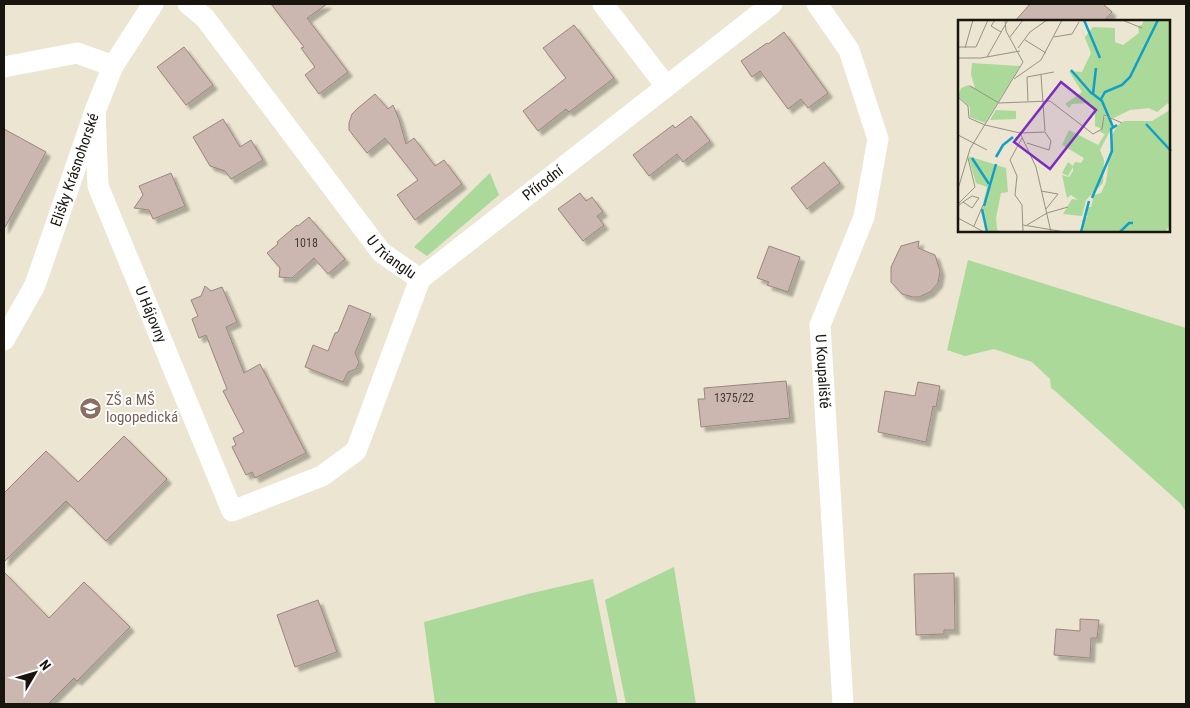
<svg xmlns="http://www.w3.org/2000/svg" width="1190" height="708" font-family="'Roboto Condensed',sans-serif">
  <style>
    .green { fill: #abd999 }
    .building { fill: #ccb7b0; stroke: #9a867f; filter: url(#shadow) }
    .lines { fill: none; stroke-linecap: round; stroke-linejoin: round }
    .minor { stroke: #fff; stroke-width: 21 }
    .labels { text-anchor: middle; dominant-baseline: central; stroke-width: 4; stroke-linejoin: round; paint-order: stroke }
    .number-label { font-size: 12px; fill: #443e36 }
    .street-label { font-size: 15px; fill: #17150e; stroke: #fff }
    .education-label { font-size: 15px; fill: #785e54; stroke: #fff; text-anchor: start }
    .inset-river { fill: none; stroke: #129fc5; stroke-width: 2.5 }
    .inset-road { fill: none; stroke: #969283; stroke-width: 1 }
    .view { fill: #7b2cbf; fill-opacity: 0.15; stroke: #7b2cbf; stroke-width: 2.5 }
    .inset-edge { fill: none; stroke: #17150e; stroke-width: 2.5 }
  </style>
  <defs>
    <filter id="shadow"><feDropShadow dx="4.5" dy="4.5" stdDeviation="1" flood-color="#0004"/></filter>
  </defs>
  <rect width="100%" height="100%" fill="#ebe5d1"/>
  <path class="green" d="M490 173 499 195 427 256 414 247Z
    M968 260 1186 328V512L1181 504 1054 390 1051 388 1050 379 1032 362 994 349 965 356 947 350Z
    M674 567 696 704H626L605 600Z
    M593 579 618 704H435L424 622 528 594Z"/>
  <path class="building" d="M271 4H327L307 18 348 72 319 94 305 75 315 67 301 48 304 47Z
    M1030 4H1103L1112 12 1104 21H1015Z
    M574 25 614 78 569 112 566 109 538 131 523 111 566 78 543 48Z
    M784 32 828 93 808 108 801 99 788 109 760 71 752 77 741 61 767 43 768 44Z
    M184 47 213 85 186 105 157 67Z
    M375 94 388 109 393 105 399 119 406 144 414 138 435 166 444 160 462 184 415 220 397 195 418 180 385 138 367 153 349 130V123L352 114 358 108Z
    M691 116 710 141 683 162 677 154 649 176 633 155 673 125 675 128Z
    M223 119 240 147 251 140 263 160 231 179 225 171 210 166 193 137Z
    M4 129 46 152 4 229Z
    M824 162 840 183 807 209 791 188Z
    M171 173 185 206 153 219 149 210 134 208 143 195 139 186Z
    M580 193 586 201 592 197 603 212 597 216 604 225 583 241 558 209Z
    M309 217 345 259 328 274 314 258 292 278 279 277 280 268 267 253 278 244 277 242 297 225 298 226Z
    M919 241 918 248 935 255 940 271 938 283 930 292 919 297H913L902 294 891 282V267L901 246Z
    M769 246 800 257 788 292 767 285 769 282 757 278Z
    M205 286 211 291 222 287 237 322 226 327 244 373 260 364 306 453 255 478 252 472 246 475 232 447 236 445 233 438 244 432 223 391 227 389 206 335 199 338 192 319 198 316 191 300 201 296Z
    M349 305 371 314 355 353 359 362 356 369 348 372 343 382 305 367 313 345 328 351 335 333 338 332Z
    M786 381 790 418 701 427 698 399H705L704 388Z
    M918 382 940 386 936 407 933 406 926 442 878 432 885 391 915 396Z
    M124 436 167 479 106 541 66 501 4 562V493L46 451 78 482Z
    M4 572 49 618 84 582 130 627 77 681 74 678 48 704H4Z
    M954 573 955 630H944V634L916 635 914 574Z
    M318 600 337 652 295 667 277 615Z
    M1080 619 1099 620 1097 638H1091L1090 658 1054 655 1056 629 1080 631Z"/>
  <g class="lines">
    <g class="minor">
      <path id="s1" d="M188 4 205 18 381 252 420 279"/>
      <path d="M603 4 666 86"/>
      <path id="s2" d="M817 4 849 50 878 139 864 217 820 325 843 704"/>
      <path d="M4 67 77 53 113 66"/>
      <path id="s3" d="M95 111 98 186 232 511 322 476 356 451 420 279"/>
      <path id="s4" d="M420 279 772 4"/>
      <path id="s5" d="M4 340 35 285 95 111 113 66 153 4"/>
    </g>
  </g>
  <defs>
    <symbol id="school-disc" viewBox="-11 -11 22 22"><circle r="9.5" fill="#8d6e63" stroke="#fff"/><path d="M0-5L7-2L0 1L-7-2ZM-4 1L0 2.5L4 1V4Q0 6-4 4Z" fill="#fff"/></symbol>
  </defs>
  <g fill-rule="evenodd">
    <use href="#school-disc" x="78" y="396" width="25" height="25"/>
  </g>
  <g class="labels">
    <g class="number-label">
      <text x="306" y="243">1018</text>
      <text x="734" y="398">1375/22</text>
    </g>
    <g class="street-label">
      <text stroke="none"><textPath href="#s5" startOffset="185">Elišky Krásnohorské</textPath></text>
      <text stroke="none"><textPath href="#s4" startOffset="156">Přírodní</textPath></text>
      <text stroke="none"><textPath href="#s1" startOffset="326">U Trianglu</textPath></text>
      <text stroke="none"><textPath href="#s3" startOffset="214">U Hájovny</textPath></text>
      <text stroke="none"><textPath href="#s2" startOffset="392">U Koupaliště</textPath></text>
    </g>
    <g class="education-label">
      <text x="106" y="400">ZŠ a MŠ<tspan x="106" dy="17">logopedická</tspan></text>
    </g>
  </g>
  <g transform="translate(958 20)">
    <rect width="212" height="212" fill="#ebe5d1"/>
    <path d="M186 0H212V86L210 83 199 92 191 88 172 90 156 98 145 95 144 109 137 106V88L132 83 114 84 111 88 107 84 124 72 111 51 124 52 133 33 123 8 127 17 135 7 157 8V22L165 25 181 13 180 6 184 5ZM14 43 62 46 27 103 12 97V87L0 76 3 68 11 65 17 68 13 54ZM38 90 58 91V99L32 100ZM212 90V205L207 212H124V200L130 196 126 195 128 187H133L136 175 143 173 148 162 154 115 159 106 166 101H194ZM146 97H153L155 105 142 130 146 140 145 163 128 180 124 196 105 194 114 179 120 180 113 175 109 178 104 155 111 157 115 151V147L110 156 104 153 110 142 115 146 117 142 123 143 126 138 104 125 111 110 140 125 147 114 142 112ZM10 136 48 148 50 172 43 173 38 198 39 210 45 212H31L23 193 29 167 18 163Z" fill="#abd999"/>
    <path class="inset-river" d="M126 0 142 38M138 48 135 74 144 81 155 107M113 50 134 74M143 79 147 72 164 65 172 57 200 0M188 104 213 131M38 137 45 125 55 117M14 138 31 164M134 178 154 131 153 109 159 105M26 186 38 144M24 189 29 212M123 212 131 181M162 212 171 203H175"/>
    <path class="inset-road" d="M37 0 33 6 43 12M164 0 184 8M52 17 65 0M96 17 114 14 121 2M67 20 88 33M0 27H18L30 0M7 28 15 0M60 28 72 12 89 0M29 37 50 0M0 38H23L62 31M83 55 87 111M56 59 83 40 104 0M12 66 41 83M0 77 10 86 11 98 27 105 62 113 87 112M70 81 69 57 96 52M41 83 92 81 135 114 144 109 146 95 164 103M62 113 78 147 93 212M0 115 29 130M64 118 52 140 59 156 57 175 64 185 65 212M69 123 91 130 93 121 87 112M0 169 12 129 65 42 48 11 47 0M83 171 100 174 88 189M0 184 17 167 10 138M0 186 5 182 14 188 21 178 14 176 5 182M89 193 110 187M0 198 26 212M65 205 107 212M69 205 89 193M16 206 25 185"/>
    <path class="view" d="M103 62 138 90 92 149 56 122Z"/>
    <rect width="212" height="212" class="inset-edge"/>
  </g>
  <rect width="1190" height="708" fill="none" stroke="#17150e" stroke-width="10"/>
  <g transform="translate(35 673) rotate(52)" stroke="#ffffff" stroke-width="4" paint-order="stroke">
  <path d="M0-4L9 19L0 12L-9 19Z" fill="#17150e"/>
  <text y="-8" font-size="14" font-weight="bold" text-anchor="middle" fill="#17150e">N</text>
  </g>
</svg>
